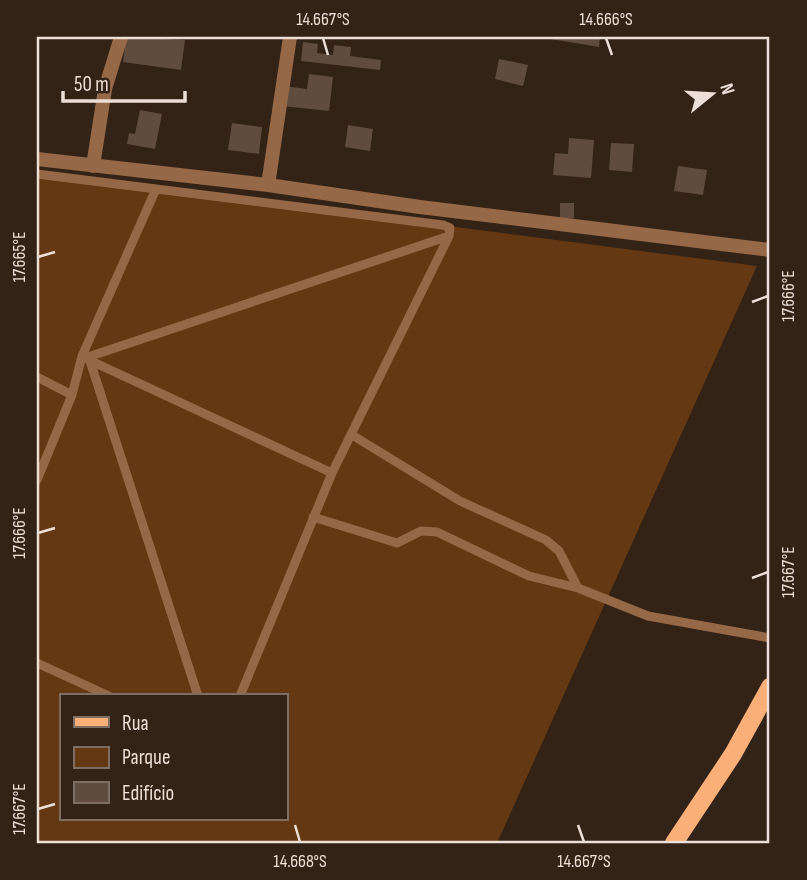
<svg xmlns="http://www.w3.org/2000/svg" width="807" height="880" font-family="'Sofia Sans Condensed',sans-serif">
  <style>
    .green { fill: #643812; fill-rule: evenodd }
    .building { fill: #5f4c3e }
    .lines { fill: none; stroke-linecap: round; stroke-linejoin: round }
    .service { stroke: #956847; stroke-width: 9 }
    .minor { stroke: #956847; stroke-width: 14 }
    .primary { stroke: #f9af77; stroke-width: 18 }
    .ticks { fill: none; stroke: #ebdfd7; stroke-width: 2.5 }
    .neatline { fill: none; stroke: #ebdfd7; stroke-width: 2.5 }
    .ticks-label { font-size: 18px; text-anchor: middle; fill: #ebdfd7 }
  </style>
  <rect width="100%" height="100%" fill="#332216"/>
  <path class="green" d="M37 173 757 266 497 843H37ZM61 696H285V819H61Z"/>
  <path class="building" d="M126 37 185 40 181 70 123 62Z
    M539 37H600L599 47Z
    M303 42 318 44 317 53 333 55 334 45 351 47 350 56 381 60 380 70 301 61Z
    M499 59 528 65 523 86 495 79Z
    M309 74 333 77 329 111 282 106 284 86 307 89Z
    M140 110 162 114 155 149 127 144 129 133 135 134Z
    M232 123 262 127 259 154 228 150Z
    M348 125 373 129 370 151 345 147Z
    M569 138 594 140 591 178 553 175 555 153 568 154Z
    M611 143 634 144 632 172 609 170Z
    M678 166 707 170 703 195 674 191Z
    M560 203H574V218H560Z"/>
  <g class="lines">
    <path class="service" d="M37 174 443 225 450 228 449 236 332 473 240 696
      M85 358 449 236
      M89 360 332 473
      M90 361 198 696
      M37 377 72 395
      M352 435 460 501 546 540 559 551 578 588
      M37 480 72 395 82 356 156 189
      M313 517 397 543 421 531 437 532 529 576 578 588 648 616 770 638
      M37 663 109 696"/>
    <path class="minor" d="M37 159 268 185 420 207 770 250
      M93 166 105 89 121 37
      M268 185 290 37"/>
    <path class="primary" d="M674 843 733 754 770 687"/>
  </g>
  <path class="ticks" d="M323 38 328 55M606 38 612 55M38 257 55 252M752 302 768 296M38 533 55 528M752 578 768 572M38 809 55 804M295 825 300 842M578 825 584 842"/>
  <rect width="807" height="880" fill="none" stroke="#332216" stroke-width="77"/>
  <rect x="60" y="694" width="228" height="126" fill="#332216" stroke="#7d6e63" stroke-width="2"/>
  <rect x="74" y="717" width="35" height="10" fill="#f9af77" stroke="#7d6e63" stroke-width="2"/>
  <text x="122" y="730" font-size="21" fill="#ebdfd7">Rua</text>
  <rect x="74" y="747" width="35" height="21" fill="#643812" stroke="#7d6e63" stroke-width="2"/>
  <text x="122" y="764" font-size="21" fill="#ebdfd7">Parque</text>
  <rect x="74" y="782" width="35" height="21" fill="#5f4c3e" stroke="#7d6e63" stroke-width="2"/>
  <text x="122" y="800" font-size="21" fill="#ebdfd7">Edifício</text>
  <g transform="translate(712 94) rotate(72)" stroke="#332216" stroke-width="5" paint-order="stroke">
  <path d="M0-5L12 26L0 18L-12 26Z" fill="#ebdfd7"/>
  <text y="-10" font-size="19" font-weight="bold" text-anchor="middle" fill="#ebdfd7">N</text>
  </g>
  <path d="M63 91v10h122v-10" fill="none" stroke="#ebdfd7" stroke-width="3.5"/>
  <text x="74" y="91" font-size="21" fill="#ebdfd7" stroke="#332216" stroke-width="5" paint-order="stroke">50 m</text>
  <rect x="38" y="38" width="730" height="804" class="neatline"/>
  <g class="ticks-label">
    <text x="323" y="25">14.667°S</text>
    <text x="606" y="25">14.666°S</text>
    <text transform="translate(19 257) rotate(-90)" y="6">17.665°E</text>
    <text transform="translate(788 296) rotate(-90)" y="6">17.666°E</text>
    <text transform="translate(19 533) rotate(-90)" y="6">17.666°E</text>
    <text transform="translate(788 572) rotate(-90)" y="6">17.667°E</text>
    <text transform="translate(19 809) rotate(-90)" y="6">17.667°E</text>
    <text x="300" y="867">14.668°S</text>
    <text x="584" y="867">14.667°S</text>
  </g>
</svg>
